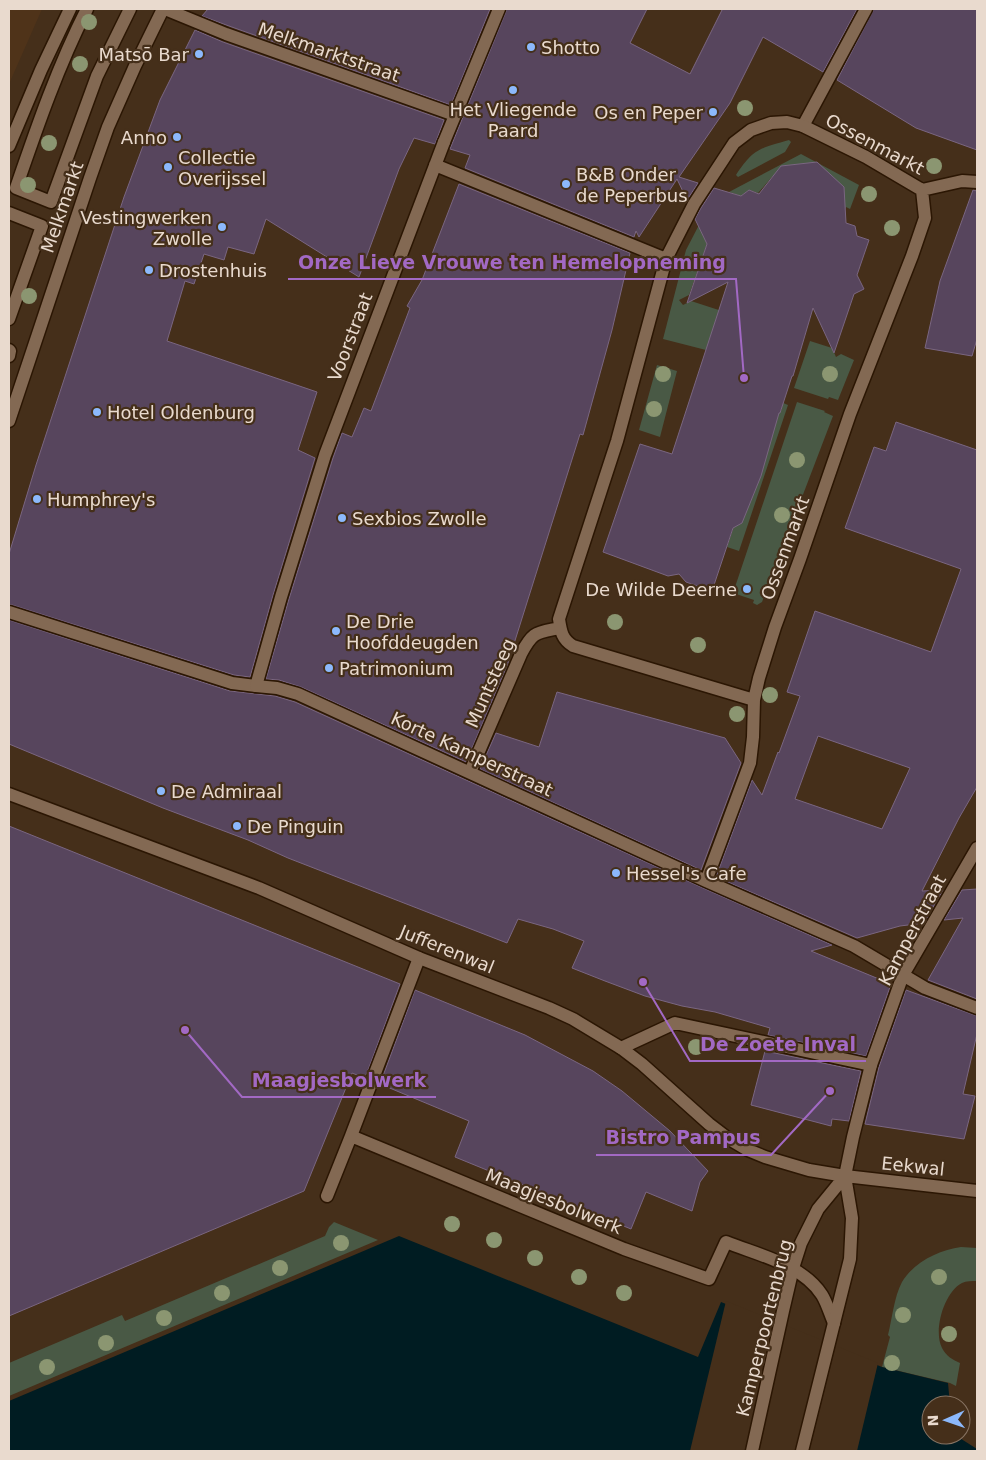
<svg xmlns="http://www.w3.org/2000/svg" width="986" height="1460" font-family="'DejaVu Sans',sans-serif">
  <style>
    .built { fill: #4f3319 }
    .green { fill: #495945 }
    .water { fill: #001c22 }
    .pier { fill: #452f1a }
    .building { fill: #57455d; stroke: #7a6681; fill-rule: evenodd }
    .lines { fill: none; stroke-linecap: round; stroke-linejoin: round }
    .service-casing { stroke: #2b1603; stroke-width: 15 }
    .pedestrian-casing { stroke: #2b1603; stroke-width: 15 }
    .minor-casing { stroke: #2b1603; stroke-width: 15 }
    .service { stroke: #836953; stroke-width: 12 }
    .pedestrian { stroke: #836953; stroke-width: 12 }
    .minor { stroke: #836953; stroke-width: 12 }
    .tree { fill: #8b9671 }
    .poi-dot { fill: #8cb9fc; stroke: #452f1a; stroke-width: 2 }
    .labels { text-anchor: middle; dominant-baseline: central; stroke-width: 4.5; stroke-linejoin: round; paint-order: stroke }
    .poi-label { font-size: 18px; fill: #e9dace; stroke: #452f1a; text-anchor: start }
    .street-label { font-size: 18px; fill: #e9dace; stroke: #452f1a }
    .leader { fill: none; stroke: #a269c4; stroke-width: 2 }
    .callout-dot { fill: #a269c4; stroke: #452f1a; stroke-width: 2 }
    .callout-label { font-size: 19px; text-anchor: middle; font-weight: bold; fill: #a269c4; stroke: #452f1a; stroke-width: 4.5; stroke-linejoin: round; paint-order: stroke }
  </style>
  <rect width="100%" height="100%" fill="#452f1a"/>
  <path class="built" d="M9 9H42L9 84Z"/>
  <path class="green" d="M789 140 791 142 785 152 738 177 736 175C754 148 759 149 789 140Z
    M801 154 859 185 850 209 846 207 840 221C847 199 843 196 833 177L796 165 772 177 758 193 749 190 741 196 729 192Z
    M700 223 702 233 707 244 689 295 679 300 683 305 691 301 728 313 706 350 663 339 686 250Z
    M810 341 832 348 836 357 841 354 854 360 838 400 829 397 828 399 794 388Z
    M657 365 677 371 660 437 639 430Z
    M776 400 788 405 739 551 727 547 772 411 780 413 782 408 774 405Z
    M797 402 825 411 824 412 833 416 762 602 757 605 753 603 754 600 733 593Z
    M334 1222 378 1240 9 1396V1363L122 1315 125 1321 325 1236 329 1227Z
    M961 1247 977 1248V1281C972 1281 966 1281 962 1283 944 1292 933 1331 942 1348 946 1356 953 1360 960 1363L956 1386 950 1383 882 1367 890 1337 888 1335C892 1319 894 1297 902 1282 914 1262 939 1250 961 1247Z"/>
  <path class="water" d="M399 1236 698 1357 721 1302 882 1367 948 1383 950 1405H931V1435H955L977 1449V1451H9V1401Z"/>
  <path class="pier" d="M726 1301 878 1363 857 1451H690Z"/>
  <path class="building" d="M208 9H490L451 105 229 26 202 16Z
    M507 9H647L630 43 690 74 722 10 720 9H857L823 72 763 37 730 103 679 177 698 183 687 200 677 179 639 237 636 231 634 237 465 168 470 155 450 149Z
    M874 9H977V150L916 128 837 80Z
    M195 30 223 42 444 120 435 144 414 138 399 169 359 277 266 219 254 254 228 247 224 260 204 254 194 284 185 281 167 341 317 392 298 450 315 458 273 595 250 677 234 675 9 604V554L36 465 124 197 160 100Z
    M817 162 844 187 846 223 855 226 857 236 869 240 857 275 864 289 854 294 834 353 813 308 793 376H792L780 413H779L761 476 742 523 733 528 712 591 686 582 679 574 668 576 603 552 640 444 672 454 728 282 687 303 707 244 695 219 701 208 714 188 741 196 749 190 759 194 781 166Z
    M459 184 630 253 612 330 583 435 580 434 507 666 466 762 301 687 279 680 266 679 289 599 333 458 342 433 352 437 364 408 371 411 410 308 407 306 422 280Z
    M973 190 977 191V339L972 356 925 348 940 281Z
    M896 422 977 450V787L959 818 922 891 943 890 924 923 900 926 857 938 716 877 752 780 762 795 778 752 779 753 800 696 787 692 815 611 931 652 961 569 845 528 874 447 886 451ZM818 736 910 768 882 829 795 799Z
    M9 620 230 691 275 696 295 702 703 888 832 945 811 951 891 984 866 1056 768 1035 770 1028 715 1012 682 1006 645 996 605 981 572 968 584 941 553 929 518 919 507 943 288 858 248 840 163 808 9 744Z
    M557 692 725 738 741 763 701 870 480 769 496 733 539 747Z
    M9 826 400 984 365 1078 352 1073 304 1191 9 1316Z
    M977 889V999L928 980 963 918 944 920 962 890Z
    M415 990 525 1035 593 1071 622 1091 670 1131 708 1171 700 1182 692 1211 646 1192 631 1229 455 1157 469 1121 380 1084Z
    M906 990 977 1016V1034L963 1094 975 1096 964 1139 865 1124 879 1067Z
    M765 1051 861 1071 849 1121 832 1119 831 1126 751 1105Z"/>
  <g class="lines">
    <defs>
      <path id="service" d="M351 1136 419 958
        M327 1196 351 1136 624 1249 709 1279 726 1242C758 1255 802 1264 822 1295 827 1303 830 1314 834 1323"/>
      <path id="pedestrian" d="M87 9C58 66 37 127 16 188L51 202 97 76 130 9
        M165 9 226 34 455 115
        M803 126 866 9
        M444 142 499 9
        M9 146 41 70 70 9
        M9 213 42 226 9 319
        M9 350 10 351 9 356
        M9 421 90 178 108 127 135 66 163 9
        M9 612 232 683 256 686
        M470 772 521 654C533 631 536 633 560 628
        M621 1048 675 1023 871 1065"/>
      <path id="minor" d="M444 142 325 455 281 597 256 686 277 688 298 694 706 881 854 946 925 988 977 1008
        M435 165 666 259
        M922 190 962 181 977 182
        M9 794 259 888 419 958 549 1008 573 1019 621 1048 642 1064 709 1124 726 1137 748 1150 765 1157 809 1170 845 1176 977 1191
        M706 881 750 763 753 737 754 700 759 678 775 627 800 559 850 414 912 256 925 218 922 190 866 157 803 126 787 122 771 123 751 130 734 143 694 204 666 259 617 441 559 619C561 632 562 639 573 646L754 700
        M752 1451 783 1311 793 1268 801 1243 818 1209 845 1176
        M802 1451 850 1259 852 1218 845 1176 853 1137 871 1065 903 975 977 848"/>
    </defs>
    <use href="#service" class="service-casing"/>
    <use href="#pedestrian" class="pedestrian-casing"/>
    <use href="#minor" class="minor-casing"/>
    <use href="#service" class="service"/>
    <use href="#pedestrian" class="pedestrian"/>
    <use href="#minor" class="minor"/>
  </g>
  <g class="tree">
    <circle cx="89" cy="22" r="8"/>
    <circle cx="80" cy="64" r="8"/>
    <circle cx="745" cy="108" r="8"/>
    <circle cx="49" cy="143" r="8"/>
    <circle cx="934" cy="166" r="8"/>
    <circle cx="28" cy="185" r="8"/>
    <circle cx="869" cy="194" r="8"/>
    <circle cx="892" cy="228" r="8"/>
    <circle cx="29" cy="296" r="8"/>
    <circle cx="663" cy="374" r="8"/>
    <circle cx="830" cy="374" r="8"/>
    <circle cx="654" cy="409" r="8"/>
    <circle cx="797" cy="460" r="8"/>
    <circle cx="782" cy="515" r="8"/>
    <circle cx="615" cy="622" r="8"/>
    <circle cx="698" cy="645" r="8"/>
    <circle cx="770" cy="695" r="8"/>
    <circle cx="737" cy="714" r="8"/>
    <circle cx="696" cy="1047" r="8"/>
    <circle cx="452" cy="1224" r="8"/>
    <circle cx="494" cy="1240" r="8"/>
    <circle cx="341" cy="1243" r="8"/>
    <circle cx="535" cy="1258" r="8"/>
    <circle cx="280" cy="1268" r="8"/>
    <circle cx="579" cy="1277" r="8"/>
    <circle cx="939" cy="1277" r="8"/>
    <circle cx="222" cy="1293" r="8"/>
    <circle cx="624" cy="1293" r="8"/>
    <circle cx="903" cy="1315" r="8"/>
    <circle cx="164" cy="1318" r="8"/>
    <circle cx="949" cy="1334" r="8"/>
    <circle cx="106" cy="1343" r="8"/>
    <circle cx="892" cy="1363" r="8"/>
    <circle cx="47" cy="1367" r="8"/>
  </g>
  <g class="poi-dot">
    <circle cx="531" cy="47" r="5"/>
    <circle cx="199" cy="54" r="5"/>
    <circle cx="513" cy="90" r="5"/>
    <circle cx="713" cy="112" r="5"/>
    <circle cx="177" cy="137" r="5"/>
    <circle cx="168" cy="167" r="5"/>
    <circle cx="566" cy="184" r="5"/>
    <circle cx="222" cy="227" r="5"/>
    <circle cx="149" cy="270" r="5"/>
    <circle cx="97" cy="412" r="5"/>
    <circle cx="37" cy="499" r="5"/>
    <circle cx="342" cy="518" r="5"/>
    <circle cx="747" cy="589" r="5"/>
    <circle cx="336" cy="631" r="5"/>
    <circle cx="329" cy="668" r="5"/>
    <circle cx="161" cy="791" r="5"/>
    <circle cx="237" cy="826" r="5"/>
    <circle cx="616" cy="873" r="5"/>
  </g>
  <g class="labels">
    <g class="poi-label">
      <text x="541" y="47">Shotto</text>
      <text x="189" y="54" text-anchor="end">Matsō Bar</text>
      <text x="513" y="109" text-anchor="middle">Het Vliegende<tspan x="513" dy="21">Paard</tspan></text>
      <text x="703" y="112" text-anchor="end">Os en Peper</text>
      <text x="167" y="137" text-anchor="end">Anno</text>
      <text x="178" y="157">Collectie<tspan x="178" dy="21">Overijssel</tspan></text>
      <text x="576" y="174">B&amp;B Onder<tspan x="576" dy="21">de Peperbus</tspan></text>
      <text x="212" y="217" text-anchor="end">Vestingwerken<tspan x="212" dy="21">Zwolle</tspan></text>
      <text x="159" y="270">Drostenhuis</text>
      <text x="107" y="412">Hotel Oldenburg</text>
      <text x="47" y="499">Humphrey's</text>
      <text x="352" y="518">Sexbios Zwolle</text>
      <text x="737" y="589" text-anchor="end">De Wilde Deerne</text>
      <text x="346" y="621">De Drie<tspan x="346" dy="21">Hoofddeugden</tspan></text>
      <text x="339" y="668">Patrimonium</text>
      <text x="171" y="791">De Admiraal</text>
      <text x="247" y="826">De Pinguin</text>
      <text x="626" y="873">Hessel's Cafe</text>
    </g>
    <g class="street-label">
      <text transform="translate(329 52) rotate(19)">Melkmarktstraat</text>
      <text transform="translate(875 144) rotate(28)">Ossenmarkt</text>
      <text transform="translate(62 207) rotate(-71)">Melkmarkt</text>
      <text transform="translate(350 337) rotate(-69)">Voorstraat</text>
      <text transform="translate(785 548) rotate(-70)">Ossenmarkt</text>
      <text transform="translate(490 683) rotate(-66)">Muntsteeg</text>
      <text transform="translate(472 754) rotate(25)">Korte Kamperstraat</text>
      <text transform="translate(912 930) rotate(-62)">Kamperstraat</text>
      <text transform="translate(447 949) rotate(22)">Jufferenwal</text>
      <text transform="translate(913 1166) rotate(6)">Eekwal</text>
      <text transform="translate(554 1201) rotate(22)">Maagjesbolwerk</text>
      <text transform="translate(764 1328) rotate(-76)">Kamperpoortenbrug</text>
    </g>
  </g>
  <path class="leader" d="M744 378L736 279H288M643 982L690 1061H866M185 1030L242 1097H436M830 1091L771 1155H596"/>
  <g class="callout-dot">
    <circle cx="744" cy="378" r="5"/>
    <circle cx="643" cy="982" r="5"/>
    <circle cx="185" cy="1030" r="5"/>
    <circle cx="830" cy="1091" r="5"/>
  </g>
  <g class="callout-label">
    <text x="512" y="269">Onze Lieve Vrouwe ten Hemelopneming</text>
    <text x="778" y="1051">De Zoete Inval</text>
    <text x="339" y="1087">Maagjesbolwerk</text>
    <text x="683" y="1144">Bistro Pampus</text>
  </g>
  <rect width="986" height="1460" fill="none" stroke="#e9dace" stroke-width="20"/>
  <g transform="translate(946 1420) rotate(268)"><circle r="24" fill="#452f1a" stroke="#877362"/>
  <path d="M0-4L9 19L0 12L-9 19Z" fill="#8cb9fc"/>
  <text y="-8" font-size="14" font-weight="bold" text-anchor="middle" fill="#e9dace">N</text>
  </g>
</svg>
